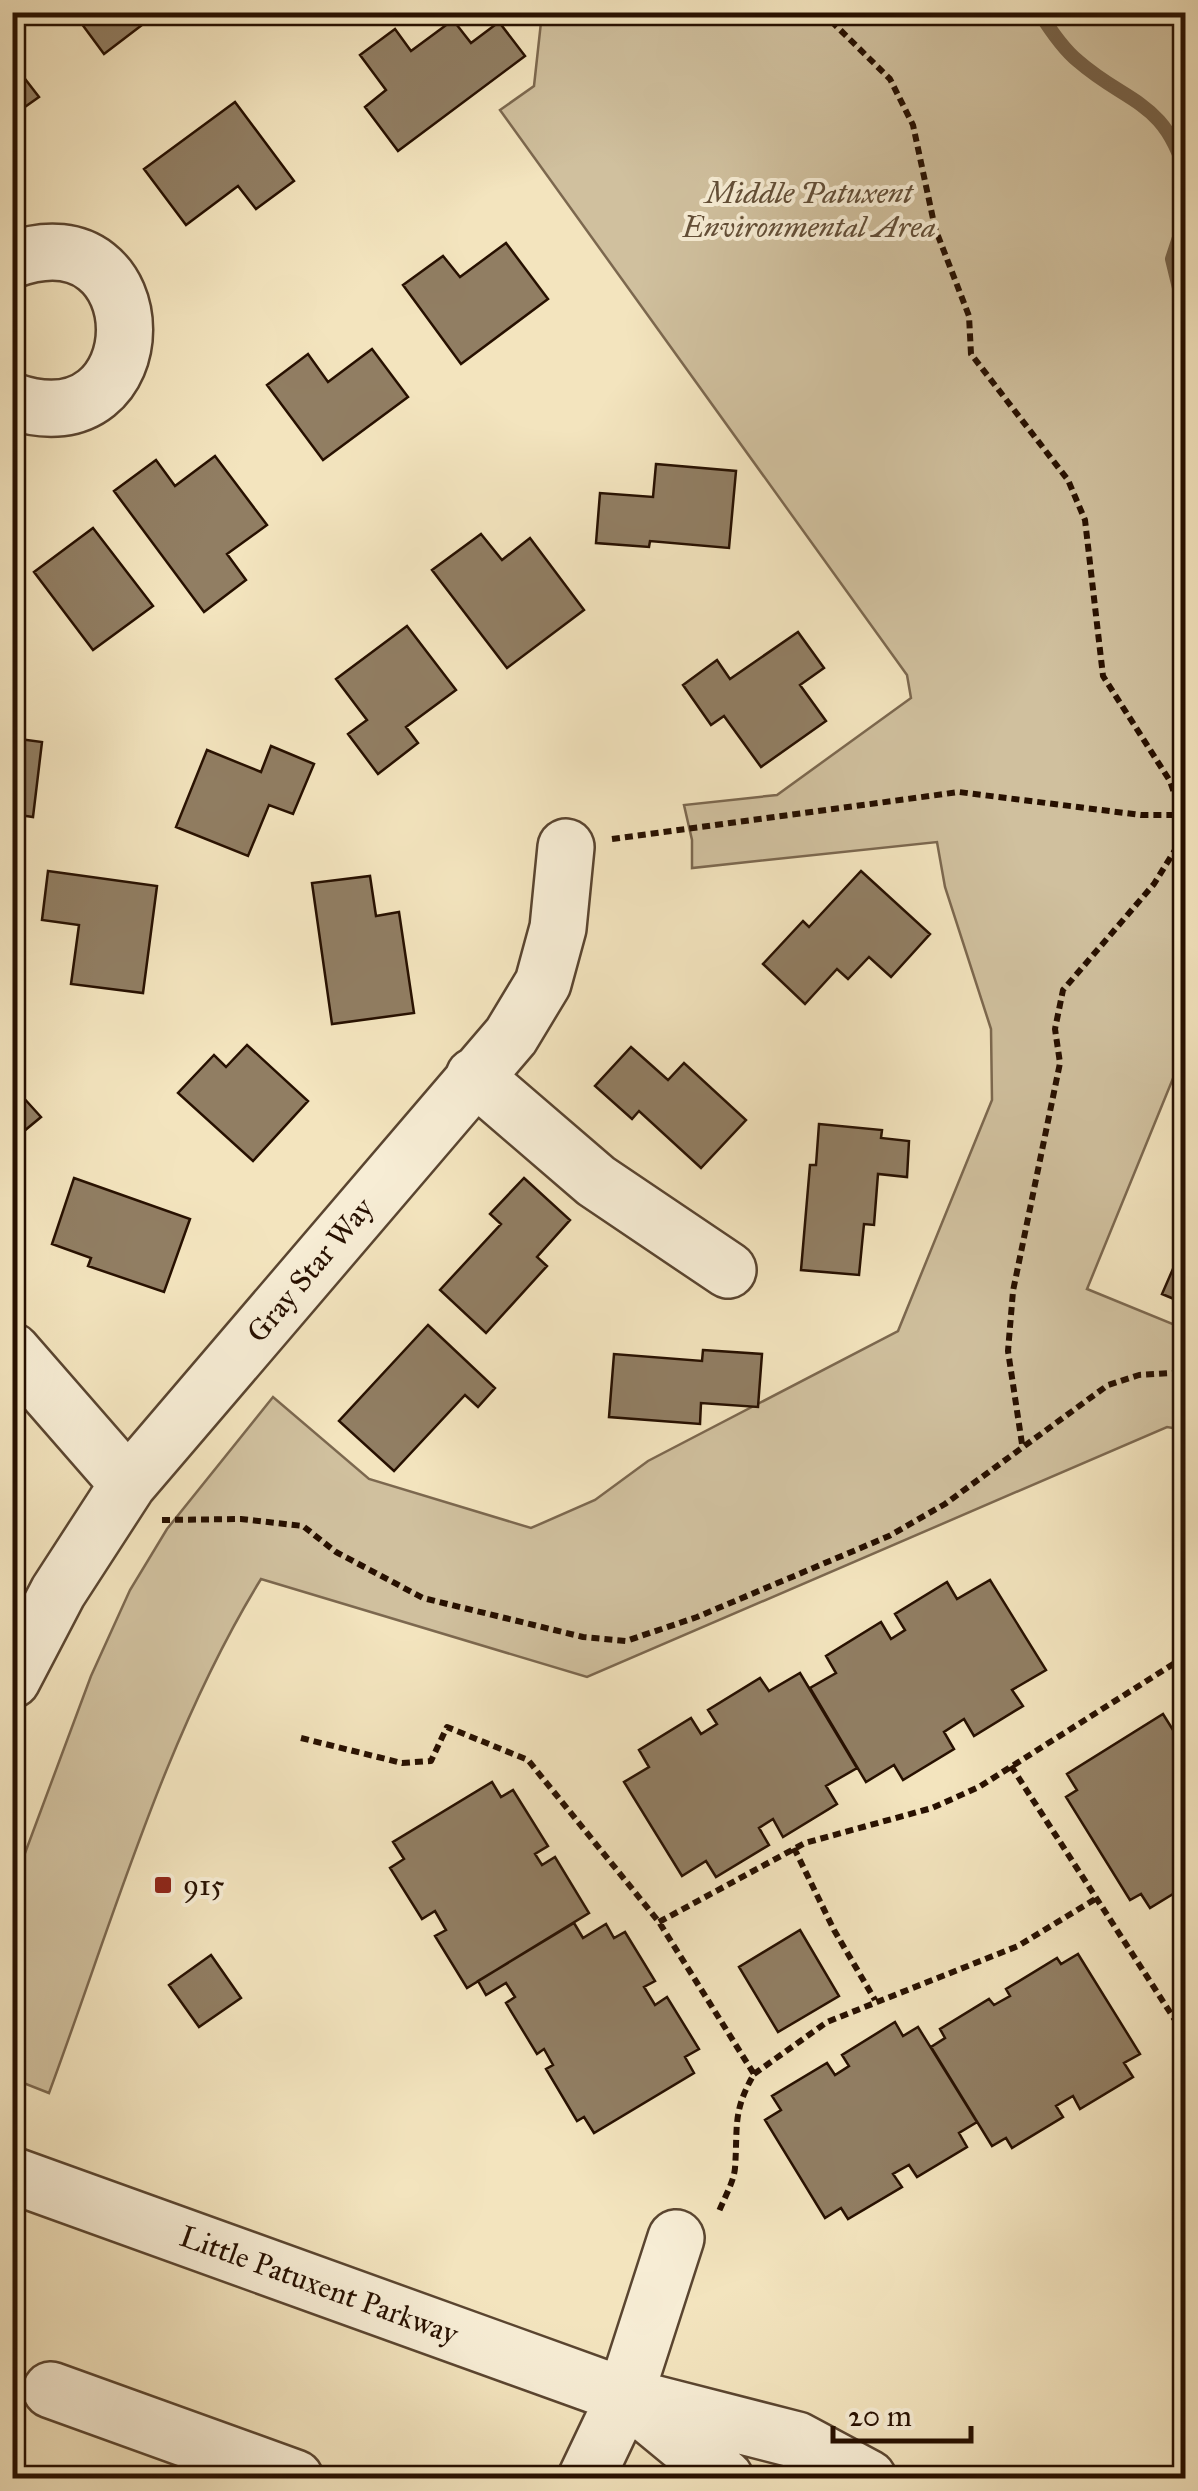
<svg xmlns="http://www.w3.org/2000/svg" width="1198" height="2491" font-family="'IM FELL Great Primer',serif">
  <style>
    .green { fill: #d0c09e; stroke: #7c684f; stroke-width: 2.5 }
    .lines { fill: none; stroke-linecap: round; stroke-linejoin: round }
    .stream { stroke: #78644b; stroke-width: 14 }
    .building { fill: #917e63; stroke: #271000; stroke-width: 2.5 }
    .minor-casing { stroke: #5a4530; stroke-width: 60 }
    .path { stroke: #271000; stroke-width: 6; stroke-dasharray: 8 5; stroke-linecap: butt }
    .minor { stroke: #f7edd5; stroke-width: 55 }
    .poi-dot { fill: #8f2418; stroke: #f7edd5; stroke-width: 4 }
    .labels { text-anchor: middle; dominant-baseline: central; stroke-width: 8; stroke-linejoin: round; paint-order: stroke }
    .park-label { font-size: 30px; font-style: italic; fill: #624e37; stroke: #f7edd5 }
    .street-label { font-size: 30px; fill: #271000; stroke: #f7edd5 }
    .poi-label { font-size: 30px; fill: #271000; stroke: #f7edd5; text-anchor: start }
  </style>
  <rect width="100%" height="100%" fill="#f3e4be"/>
  <filter id="stains"><feTurbulence type="fractalNoise" baseFrequency=".002" numOctaves="4"/><feColorMatrix values="0 0 0 0 .2 0 0 0 0 .09 0 0 0 0 .02 0 0 0 .5 -.17"/></filter>
  <radialGradient id="worn" r=".72"><stop offset=".6" stop-color="#630" stop-opacity="0"/><stop offset="1" stop-color="#630" stop-opacity=".3"/></radialGradient>
  <path class="green" d="M542 13H1185V1049L1087 1289 1185 1329V1430L1167 1427 587 1677 261 1579C166 1733 112 1923 49 2093L13 2079 12 1888 91 1676 130 1590 167 1529 273 1397 369 1479 531 1528 595 1500 648 1461 898 1331 992 1100 991 1029 945 887 937 842 692 868V840L684 805 777 795 911 698 907 675 500 110 534 86Z"/>
  <g class="lines">
    <path class="stream" d="M1039 12C1049 28 1063 49 1078 61 1127 104 1166 100 1186 176
      M1186 216 1172 259 1186 317"/>
  </g>
  <path class="building" d="M73 12H159L104 54Z
    M453 20 471 43 499 22 525 56 398 151 365 107 386 90 360 55 395 29 411 51Z
    M12 62 39 97 12 116Z
    M235 102 294 181 256 209 238 186 186 225 144 169Z
    M506 243 548 299 461 364 403 285 443 256 460 277Z
    M372 349 408 397 323 460 267 385 308 354 328 382Z
    M215 456 267 525 227 554 246 580 204 612 114 491 156 460 175 486Z
    M656 464 736 471 729 548 650 541 649 547 596 543 600 493 653 497Z
    M93 528 153 606 93 650 34 572Z
    M481 534 502 560 530 538 584 610 507 668 432 570Z
    M407 626 456 690 406 727 418 743 378 774 348 734 367 720 336 679Z
    M798 632 824 668 800 685 826 721 761 767 724 716 711 725 683 685 717 660 730 679Z
    M12 738 42 742 33 817 12 814Z
    M271 746 314 764 293 814 269 805 248 856 176 827 207 750 261 772Z
    M48 871 157 886 143 993 71 984 79 925 42 920Z
    M861 871 930 934 891 977 869 957 848 979 837 969 805 1004 763 964 803 921 809 927Z
    M370 876 376 916 399 912 414 1013 332 1024 312 883Z
    M247 1045 308 1101 253 1161 178 1093 214 1055 226 1067Z
    M631 1047 668 1080 684 1063 746 1120 701 1168 639 1111 632 1119 595 1086Z
    M12 1085 41 1117 12 1141Z
    M819 1124 882 1130 881 1138 909 1141 907 1177 878 1174 874 1225 864 1224 859 1275 801 1270 810 1165H816Z
    M74 1178 190 1219 164 1292 88 1266 91 1258 52 1244Z
    M524 1178 570 1220 537 1257 547 1266 486 1333 440 1290 501 1224 490 1214Z
    M1186 1239V1304L1162 1294Z
    M428 1325 495 1388 478 1407 465 1395 394 1471 339 1421Z
    M703 1350 762 1354 758 1407 701 1403 700 1424 609 1417 614 1354 702 1361Z
    M990 1580 1046 1670 1012 1690 1023 1706 974 1736 964 1719 944 1732 954 1749 903 1780 894 1765 866 1782 810 1688 836 1673 826 1656 881 1622 891 1639 905 1630 895 1614 947 1582 957 1599Z
    M800 1673 857 1768 826 1786 837 1804 783 1837 773 1819 759 1828 769 1845 716 1877 706 1861 682 1876 624 1782 649 1767 639 1750 691 1718 701 1734 717 1724 708 1710 760 1678 769 1691Z
    M1163 1714 1173 1730 1186 1726V1886L1150 1908 1141 1894 1130 1900 1066 1797 1077 1790 1067 1774Z
    M492 1782 501 1797 513 1790 548 1846 535 1854 542 1865 555 1857 589 1913 467 1988 435 1936 446 1930 435 1911 422 1919 390 1868 404 1859 393 1842Z
    M574 1923 583 1938 606 1924 614 1938 625 1932 655 1981 644 1987 655 2005 667 1997 699 2049 685 2057 694 2073 594 2133 584 2117 577 2121 546 2069 553 2065 544 2049 537 2054 506 2003 515 1997 506 1983 486 1995 478 1981Z
    M800 1930 839 1996 778 2032 739 1967Z
    M1078 1954 1140 2054 1124 2063 1133 2077 1080 2109 1073 2096 1056 2106 1063 2117 1012 2148 1006 2138 992 2146 931 2047 945 2038 940 2029 989 1999 994 2005 1010 1996 1006 1989 1057 1958 1061 1964Z
    M211 1955 241 1998 199 2027 169 1985Z
    M895 2022 903 2036 918 2027 977 2122 959 2133 967 2147 917 2177 909 2165 893 2174 902 2187 848 2219 841 2208 825 2218 765 2120 781 2110 772 2096 827 2063 835 2075 849 2066 842 2055Z"/>
  <g class="lines">
    <defs>
      <path id="minor" d="M12 260C162 206 162 453 12 401
        M474 1076 596 1181 728 1270
        M12 1351 128 1484
        M12 1680 58 1592 128 1484 511 1036 543 983 558 928 566 847
        M12 2175 625 2396 797 2440 868 2478
        M51 2390 295 2478
        M639 2407 725 2478
        M586 2478 625 2396 676 2238"/>
    </defs>
    <use href="#minor" class="minor-casing"/>
    <path class="path" d="M822 12 890 79 913 125 935 228 969 316 971 354 1068 480 1085 520 1103 676 1170 781 1182 816 1175 850 1154 884 1063 990 1055 1029 1060 1063 1013 1291 1008 1351 1022 1444
      M612 839 959 792 1141 815H1184
      M162 1520 241 1519 303 1526 336 1552 423 1598 583 1637 626 1641 697 1617 889 1536 945 1504 1108 1385 1139 1375 1186 1372
      M301 1738 402 1763 431 1761 447 1727 528 1760 659 1922 754 2074C732 2112 738 2127 735 2168 734 2182 723 2200 718 2214
      M1011 1766 1186 2037
      M794 1848 834 1930 875 2000
      M659 1922 805 1843 932 1808 979 1787 1186 1656
      M754 2074 827 2022 1018 1946 1097 1898"/>
    <use href="#minor" class="minor"/>
  </g>
  <rect class="poi-dot" x="153" y="1875" width="20" height="20" rx="5"/>
  <g class="labels">
    <g class="park-label">
      <text x="809" y="193">Middle Patuxent<tspan x="809" dy="34">Environmental Area</tspan></text>
    </g>
    <g class="street-label">
      <text transform="translate(310 1270) rotate(-50)">Gray Star Way</text>
      <text transform="translate(319 2285) rotate(20)">Little Patuxent Parkway</text>
    </g>
    <g class="poi-label">
      <text x="183" y="1885">915</text>
    </g>
  </g>
  <rect width="1198" height="2491" fill="none" stroke="#f3e4be" stroke-width="50"/>
  <rect x="15" y="15" width="1168" height="2461" fill="none" stroke="#271000" stroke-width="5"/>
  <rect x="25" y="25" width="1148" height="2441" fill="none" stroke="#271000" stroke-width="2.5"/>
  <path d="M833 2426v15h138v-15" fill="none" stroke="#271000" stroke-width="5"/>
  <text x="848" y="2426" font-size="30" fill="#271000" stroke="#f7edd5" stroke-width="8" paint-order="stroke">20 m</text>
  <rect width="100%" height="100%" filter="url(#stains)"/>
  <rect width="100%" height="100%" fill="url(#worn)"/>
</svg>
